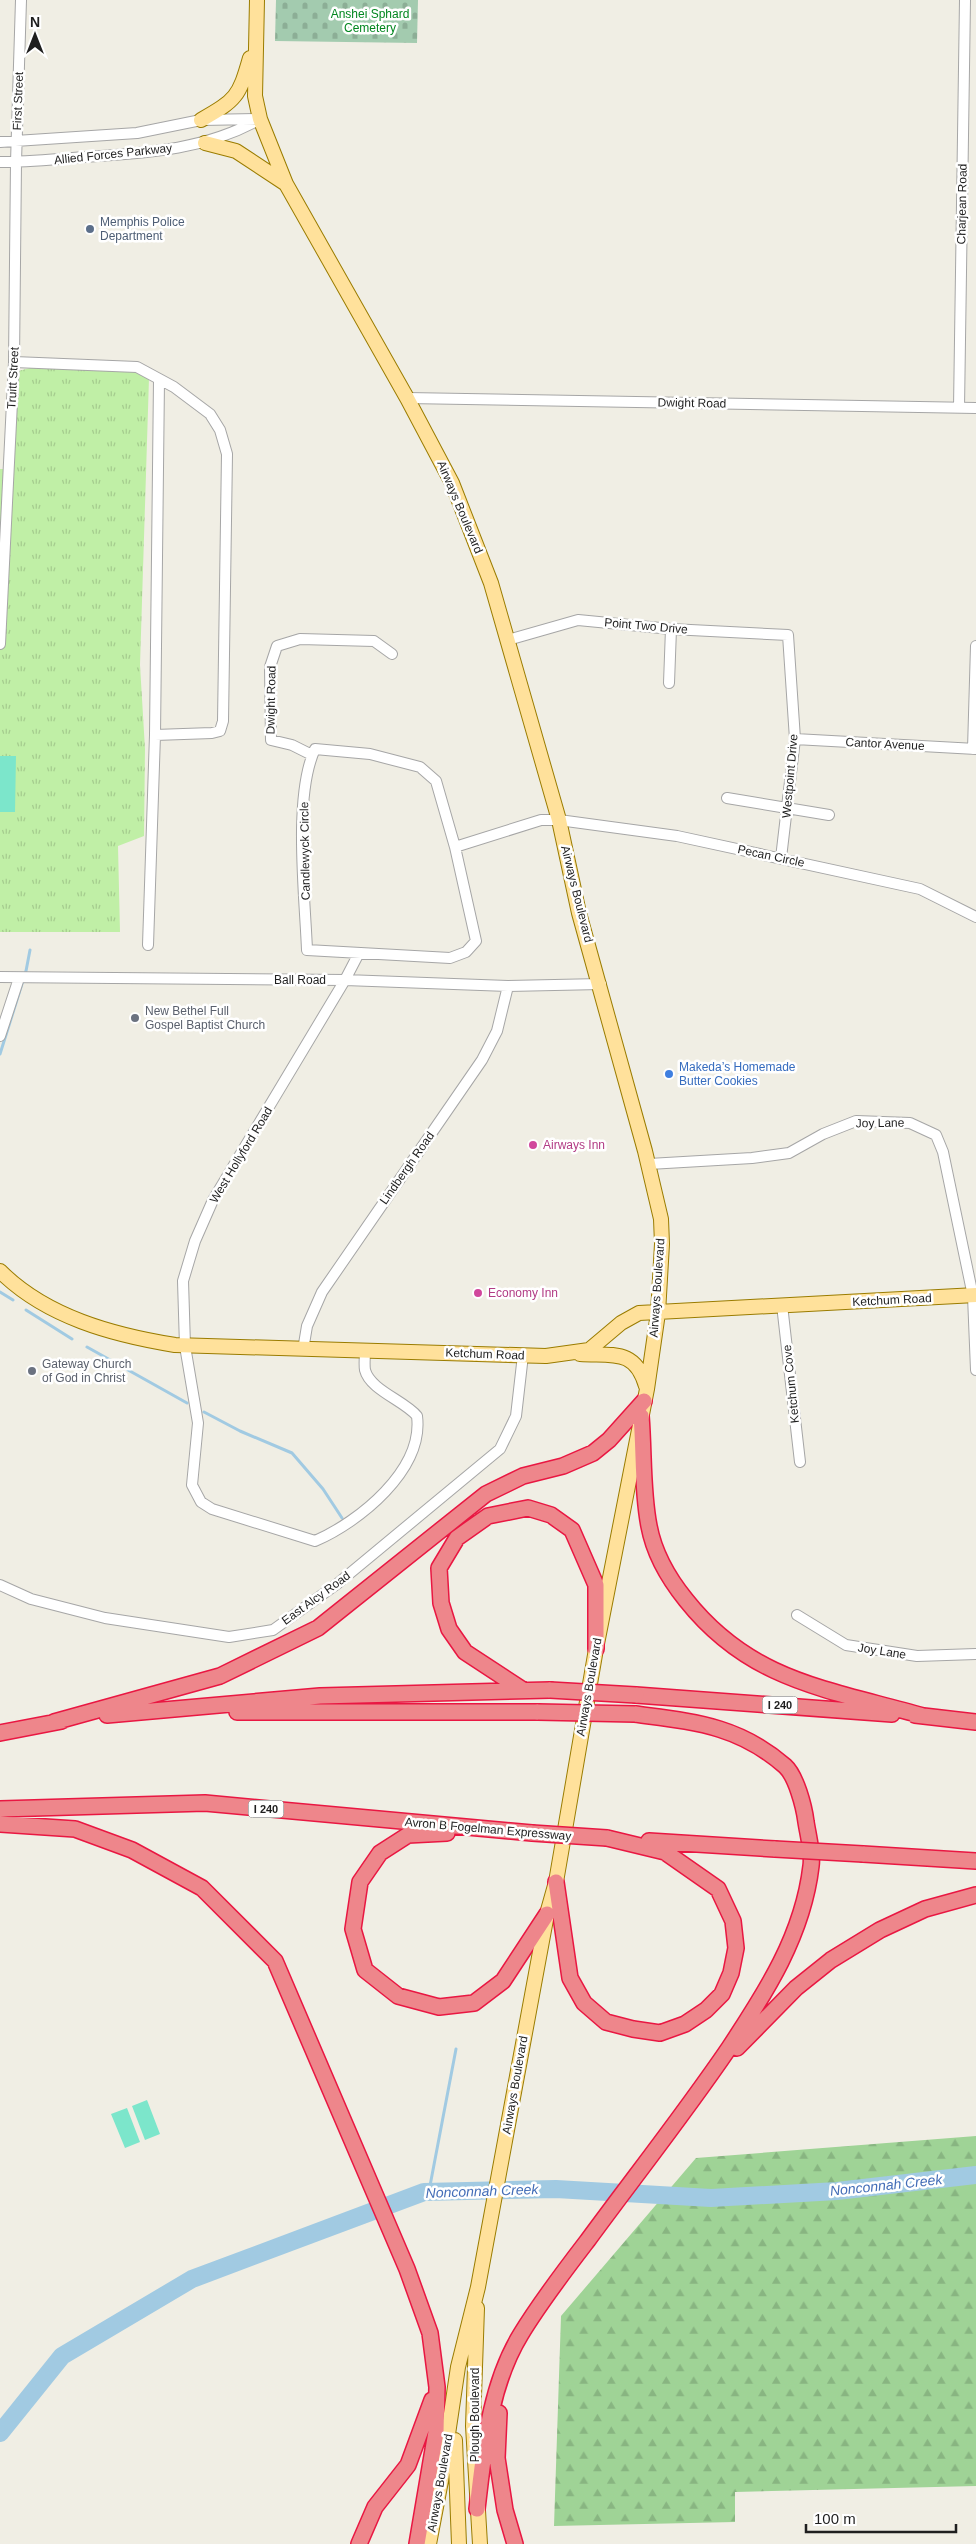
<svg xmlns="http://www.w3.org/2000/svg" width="976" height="2544" font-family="Arial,sans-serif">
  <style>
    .grass { fill: url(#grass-tufts) }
    .forest { fill: url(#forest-firs) }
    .cemetery { fill: url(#cemetery-stones) }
    .pitch { fill: #7ce6cb }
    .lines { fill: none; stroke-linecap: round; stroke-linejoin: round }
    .stream { stroke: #a1cae2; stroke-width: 3 }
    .river { stroke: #a1cae2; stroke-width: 18 }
    .minor-casing { stroke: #a6a6a6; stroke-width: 12 }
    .major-casing { stroke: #9a7c00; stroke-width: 16 }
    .highway-casing { stroke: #e91742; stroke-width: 18 }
    .minor { stroke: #fff; stroke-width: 10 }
    .major { stroke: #ffe19b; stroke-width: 14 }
    .highway { stroke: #ee868b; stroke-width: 15 }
    .highway-bridge-casing { stroke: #e91742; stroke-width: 18; stroke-linecap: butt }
    .highway-bridge { stroke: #ee868b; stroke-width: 15 }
    .service-dot { fill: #5c6f8a; stroke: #fff; stroke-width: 2 }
    .worship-dot { fill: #6b7280; stroke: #fff; stroke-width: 2 }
    .shop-dot { fill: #3f7fe0; stroke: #fff; stroke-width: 2 }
    .hotel-dot { fill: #d1479c; stroke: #fff; stroke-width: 2 }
    .labels { text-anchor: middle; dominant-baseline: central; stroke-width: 5; stroke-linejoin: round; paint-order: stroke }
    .shield { fill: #fff; stroke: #626262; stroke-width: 1 }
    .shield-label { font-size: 11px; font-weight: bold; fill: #1f1f1f }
    .park-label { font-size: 12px; fill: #038720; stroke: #fff }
    .street-label { font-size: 12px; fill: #1f1f1f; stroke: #fff }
    .service-label { font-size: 12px; fill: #4e5e75; stroke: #fff; text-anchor: start }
    .worship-label { font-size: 12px; fill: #5b616d; stroke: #fff; text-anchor: start }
    .shop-label { font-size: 12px; fill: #366cbe; stroke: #fff; text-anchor: start }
    .hotel-label { font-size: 12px; fill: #b23c85; stroke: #fff; text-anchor: start }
    .water-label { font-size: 14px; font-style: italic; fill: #436db7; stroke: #fff }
  </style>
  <defs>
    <pattern id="grass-tufts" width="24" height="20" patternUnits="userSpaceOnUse" patternTransform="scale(1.25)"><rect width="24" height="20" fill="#c0efa6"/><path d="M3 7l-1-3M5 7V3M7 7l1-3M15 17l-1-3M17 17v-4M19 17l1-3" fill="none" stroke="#a5cc8e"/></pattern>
    <pattern id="forest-firs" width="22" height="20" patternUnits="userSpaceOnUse" patternTransform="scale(1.25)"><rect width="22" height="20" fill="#9fd396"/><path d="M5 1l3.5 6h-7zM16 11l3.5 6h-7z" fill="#88b581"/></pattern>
    <pattern id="cemetery-stones" width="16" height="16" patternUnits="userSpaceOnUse" patternTransform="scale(1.25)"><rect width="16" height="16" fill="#a3cbaf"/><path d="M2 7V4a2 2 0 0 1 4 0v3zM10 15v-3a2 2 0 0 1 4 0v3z" fill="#8cae96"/></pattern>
  </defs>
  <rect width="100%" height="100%" fill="#f0eee4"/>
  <path class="grass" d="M34 367 135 371 149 378 140 665 145 749 144 836 118 846 120 932H0V469H3L18 371Z"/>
  <path class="forest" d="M976 2136V2486L735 2492V2522L554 2526 561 2316 696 2158Z"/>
  <path class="cemetery" d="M276 0H418L417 43 275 41Z"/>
  <path class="pitch" d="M0 756H16L15 812H0Z
    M147 2100 160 2134 145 2140 132 2106Z
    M127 2108 140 2142 125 2148 111 2114Z"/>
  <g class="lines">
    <path class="stream" d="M0 1054 26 971 30 950
      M0 1292 13 1300
      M26 1310 72 1339
      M87 1347 187 1403
      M204 1412 240 1431 292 1453 323 1489 342 1518
      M429 2191 456 2049"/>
    <path class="river" d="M0 2433 62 2356 192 2279 424 2192 556 2189 711 2198 837 2191 976 2175"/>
    <defs>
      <path id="minor" d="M0 142 137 133 201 120 259 119
        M0 162C28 162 56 159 85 157 145 153 206 150 260 119
        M14 362 137 367 174 387 210 414 220 430 227 454 223 721 220 731 212 733 155 735
        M407 398 976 408
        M959 408 965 0
        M508 640 578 620 671 629 788 635 795 739 781 858
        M0 644 14 362 16 162 21 0
        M669 683 671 629
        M795 739 976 749
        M315 749 370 754 420 767 436 781 455 847 476 941 466 952 450 958 307 950C305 897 293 796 315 749Z
        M973 749 976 646
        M312 755 292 745 271 740 270 667 277 646 300 639 374 641 392 654
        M727 798 829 815
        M455 847 541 820H559L677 836 920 889 976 917
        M148 945 155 735 159 380
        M359 953 345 980 213 1200 195 1241 183 1281 185 1346 198 1423 192 1485 201 1502 212 1509 315 1541C359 1522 424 1470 417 1416 405 1401 370 1390 365 1370 364 1364 365 1357 365 1351
        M0 977 345 980 508 986 601 984
        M0 1036 19 978
        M649 1164 752 1158 789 1153 823 1134 856 1121 910 1123 936 1135 943 1152 973 1296 976 1370
        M782 1305 800 1462
        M303 1350 307 1326 322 1292 482 1060 497 1031 508 986
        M0 1585 31 1599 105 1618 229 1637 273 1630 337 1584 500 1449 516 1416 523 1355
        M797 1615 846 1645 917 1656 976 1654"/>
      <path id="major" d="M257 0 255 96 260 119 286 184 407 398 452 483 491 583 559 820 579 913 645 1151 661 1219 662 1244 658 1313 647 1389 596 1649 556 1882 547 1914 478 2287 458 2367 441 2481 429 2544
        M201 120C236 100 239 97 250 58
        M205 143 236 151 286 184
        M0 1271C46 1317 113 1335 175 1345L546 1356 589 1350 621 1323 639 1313 976 1295
        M580 1354C612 1356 635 1348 646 1386
        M477 2308 473 2426 480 2544
        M455 2440 459 2544"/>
      <path id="highway" d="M641 1416C644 1452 642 1491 649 1526 654 1553 669 1579 686 1600 751 1682 829 1689 923 1716
        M523 1690 465 1652 449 1629 441 1603 439 1568 457 1538 488 1516 528 1508 551 1515 572 1530 596 1585V1649
        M636 1695 892 1714
        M237 1712H538
        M107 1715 320 1696 550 1690
        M915 1715 976 1722
        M54 1722 220 1676 318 1628 486 1494 523 1476 563 1466 593 1453 609 1440 644 1401
        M0 1733 62 1721
        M0 1809 205 1803 532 1833
        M0 1824 75 1829 132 1850 202 1888 275 1961 407 2269 430 2333 437 2387 436 2432 417 2544
        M447 1833 408 1835 380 1853 360 1882 353 1929 365 1970 398 1996 439 2007 474 2003 503 1981 547 1914
        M649 1841 775 1849
        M863 1854 976 1861
        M556 1882 570 1978 584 2003 606 2022 633 2029 660 2033 685 2024 706 2010 722 1994 731 1973 736 1948 733 1921 718 1889 665 1852 607 1838
        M737 2048 796 1988 831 1960 880 1930 925 1909 976 1895
        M499 2413 497 2458 505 2510 515 2544
        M477 2509C484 2451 489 2386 521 2334 541 2301 565 2270 588 2240 635 2176 684 2114 729 2048 766 1992 803 1935 811 1866 813 1853 808 1835 806 1822 804 1806 796 1776 785 1766 738 1725 694 1722 635 1714
        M359 2544 375 2507 408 2465 432 2400"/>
    </defs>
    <use href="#minor" class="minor-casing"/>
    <use href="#major" class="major-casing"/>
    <use href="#highway" class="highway-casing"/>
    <use href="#minor" class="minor"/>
    <use href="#major" class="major"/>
    <use href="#highway" class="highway"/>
    <defs>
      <path id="highway-bridge" d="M550 1690 636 1695
        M538 1712 635 1714
        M532 1833 607 1838
        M775 1849 863 1854"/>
    </defs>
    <use href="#highway-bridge" class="highway-bridge-casing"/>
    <use href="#highway-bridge" class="highway-bridge"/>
  </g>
  <circle class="service-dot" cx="90" cy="229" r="5"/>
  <g class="worship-dot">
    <circle cx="135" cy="1018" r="5"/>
    <circle cx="32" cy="1371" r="5"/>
  </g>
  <circle class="shop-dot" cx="669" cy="1074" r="5"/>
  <g class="hotel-dot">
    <circle cx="533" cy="1145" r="5"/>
    <circle cx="478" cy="1293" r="5"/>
  </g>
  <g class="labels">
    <g class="shield">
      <rect x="762.5" y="1696.5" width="35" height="17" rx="4"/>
      <rect x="248.5" y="1800.5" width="35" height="17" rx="4"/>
    </g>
    <g class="shield-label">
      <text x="780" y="1705">I 240</text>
      <text x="266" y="1809">I 240</text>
    </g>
    <g class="park-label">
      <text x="370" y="14">Anshei Sphard<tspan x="370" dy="14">Cemetery</tspan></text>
    </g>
    <g class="street-label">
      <text transform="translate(18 101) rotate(-88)">First Street</text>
      <text transform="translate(113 154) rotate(-6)">Allied Forces Parkway</text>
      <text transform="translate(962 204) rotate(-89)">Charjean Road</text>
      <text transform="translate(13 378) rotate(-87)">Truitt Street</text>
      <text transform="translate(692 403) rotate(1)">Dwight Road</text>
      <text transform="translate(460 507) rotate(67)">Airways Boulevard</text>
      <text transform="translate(646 626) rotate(5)">Point Two Drive</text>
      <text transform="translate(271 700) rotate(-89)">Dwight Road</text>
      <text transform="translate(885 744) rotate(3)">Cantor Avenue</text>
      <text transform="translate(790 776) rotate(-85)">Westpoint Drive</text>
      <text transform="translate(305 851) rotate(-91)">Candlewyck Circle</text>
      <text transform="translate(771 856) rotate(12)">Pecan Circle</text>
      <text transform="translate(577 894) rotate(76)">Airways Boulevard</text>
      <text x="300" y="980">Ball Road</text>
      <text transform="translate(880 1123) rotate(-1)">Joy Lane</text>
      <text transform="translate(241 1155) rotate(-59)">West Hollyford Road</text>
      <text transform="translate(407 1168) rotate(-55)">Lindbergh Road</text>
      <text transform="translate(657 1288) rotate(-86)">Airways Boulevard</text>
      <text transform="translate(892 1300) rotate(-3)">Ketchum Road</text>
      <text transform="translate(485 1354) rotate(2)">Ketchum Road</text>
      <text transform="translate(791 1384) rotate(-96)">Ketchum Cove</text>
      <text transform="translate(316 1598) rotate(-36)">East Alcy Road</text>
      <text transform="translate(882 1651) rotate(9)">Joy Lane</text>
      <text transform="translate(589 1687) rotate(-80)">Airways Boulevard</text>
      <text transform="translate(488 1829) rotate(5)">Avron B Fogelman Expressway</text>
      <text transform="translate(515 2085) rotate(-80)">Airways Boulevard</text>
      <text transform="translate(475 2415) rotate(-90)">Plough Boulevard</text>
      <text transform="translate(440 2483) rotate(-80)">Airways Boulevard</text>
    </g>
    <g class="service-label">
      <text x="100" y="222">Memphis Police<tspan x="100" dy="14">Department</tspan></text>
    </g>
    <g class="worship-label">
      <text x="145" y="1011">New Bethel Full<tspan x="145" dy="14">Gospel Baptist Church</tspan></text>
      <text x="42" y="1364">Gateway Church<tspan x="42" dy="14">of God in Christ</tspan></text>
    </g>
    <g class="shop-label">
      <text x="679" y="1067">Makeda’s Homemade<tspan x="679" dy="14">Butter Cookies</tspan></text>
    </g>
    <g class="hotel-label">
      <text x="543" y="1145">Airways Inn</text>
      <text x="488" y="1293">Economy Inn</text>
    </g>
    <g class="water-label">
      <text transform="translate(886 2185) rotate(-6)">Nonconnah Creek</text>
      <text transform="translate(482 2191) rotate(-2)">Nonconnah Creek</text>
    </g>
  </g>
  <g transform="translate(35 35)" stroke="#ffffff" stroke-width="4" paint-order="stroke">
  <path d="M0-4L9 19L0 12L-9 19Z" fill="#1f1f1f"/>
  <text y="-8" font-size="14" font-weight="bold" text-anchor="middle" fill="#1f1f1f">N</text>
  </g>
  <path d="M806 2524v8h150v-8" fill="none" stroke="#1f1f1f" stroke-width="2.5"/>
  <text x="814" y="2524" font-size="15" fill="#1f1f1f" stroke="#ffffff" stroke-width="4" paint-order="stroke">100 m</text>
</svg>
